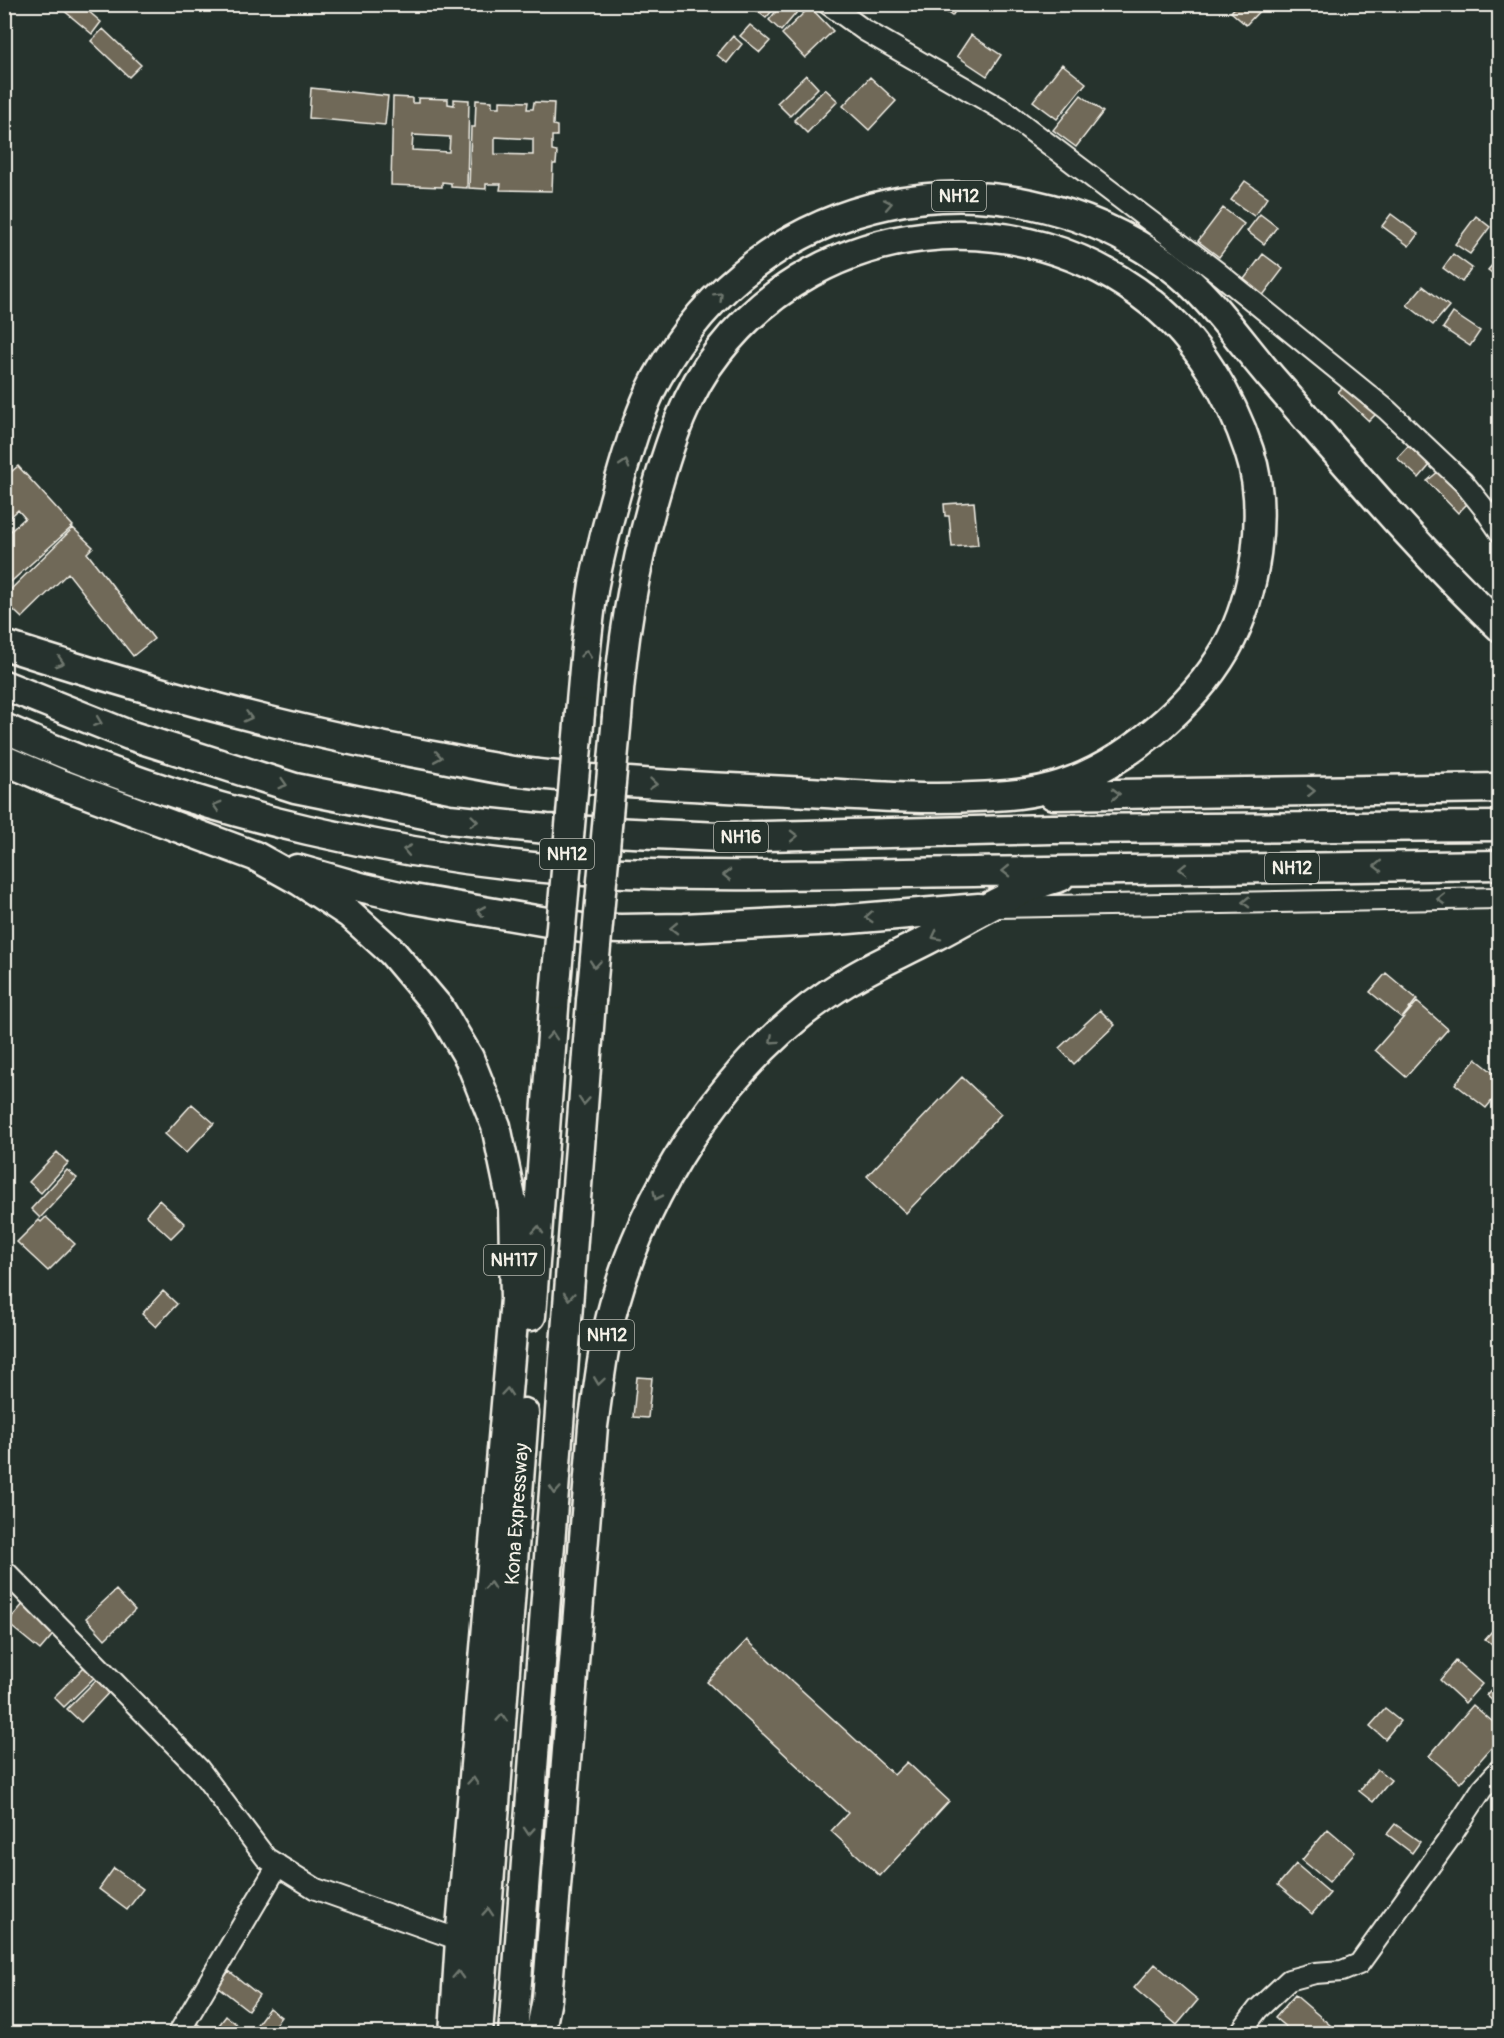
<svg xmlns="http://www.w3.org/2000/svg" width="1504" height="2038" font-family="Pangolin,sans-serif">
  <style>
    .building { fill: #706958; stroke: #f4f1e8; stroke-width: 1.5; fill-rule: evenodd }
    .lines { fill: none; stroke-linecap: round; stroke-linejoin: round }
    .minor-casing { stroke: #f4f1e8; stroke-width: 24 }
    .highway-casing { stroke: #f4f1e8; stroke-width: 33 }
    .minor { stroke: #26332d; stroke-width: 20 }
    .highway { stroke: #26332d; stroke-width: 28 }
    .highway-bridge-casing { stroke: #f4f1e8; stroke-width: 33; stroke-linecap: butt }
    .highway-bridge { stroke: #26332d; stroke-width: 28 }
    .oneway { stroke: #6e766e }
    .labels { text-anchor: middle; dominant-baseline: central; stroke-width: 6; stroke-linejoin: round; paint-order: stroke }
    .shield { fill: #26332d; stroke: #b6b8b0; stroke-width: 1.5 }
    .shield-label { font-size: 18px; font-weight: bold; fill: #f4f1e8 }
    .street-label { font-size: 20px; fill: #f4f1e8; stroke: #26332d }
  </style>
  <rect width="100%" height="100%" fill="#26332d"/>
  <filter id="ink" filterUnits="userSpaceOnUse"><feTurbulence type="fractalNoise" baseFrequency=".0167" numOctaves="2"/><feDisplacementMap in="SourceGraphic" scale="12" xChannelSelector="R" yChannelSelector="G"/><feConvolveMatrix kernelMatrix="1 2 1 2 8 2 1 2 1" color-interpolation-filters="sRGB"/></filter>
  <g filter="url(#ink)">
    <path class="building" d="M56 4H80L101 22 92 34Z
      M755 4H778L766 18 752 7Z
      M782 4H804L781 31 769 20Z
      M934 4H960L952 16Z
      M1238 4H1262L1264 6 1246 25 1231 12Z
      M810 7 833 31 805 58 782 34Z
      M750 25 770 41 760 52 740 36Z
      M103 29 141 65 129 77 91 41Z
      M971 35 1001 55 987 76 957 56Z
      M733 36 742 44 727 63 717 55Z
      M1062 64 1086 83 1057 119 1033 101Z
      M806 75 818 88 790 116 777 103Z
      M870 77 896 101 869 130 843 106Z
      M311 88 388 96 385 125 309 118Z
      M825 89 838 101 807 133 794 120Z
      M1081 95 1103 112 1076 147 1053 130Z
      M393 97 412 98V103H418V98L448 99V104L454 105V99L469 100 467 188 451 187V183L442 182V187L391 185ZM413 135 450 137 449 152 412 150Z
      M476 100 492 101V107H500V101L528 102 527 109H533L534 102 554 103 553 125 557 126V136H552V151L557 152 556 164H553L552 191 500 190 501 184H486V189L469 188 471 127H475ZM495 137 533 139V155L495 154Z
      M1245 181 1268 197 1254 216 1231 200Z
      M1223 208 1244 224 1219 257 1198 241Z
      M1260 214 1277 227 1264 244 1247 231Z
      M1391 214 1418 234 1409 246 1382 226Z
      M1476 216 1490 227 1470 254 1455 244Z
      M1263 254 1283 269 1261 298 1241 283Z
      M1453 254 1472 268 1462 282 1443 268Z
      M1500 256V279L1488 270Z
      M1423 286 1449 306 1433 325 1407 305Z
      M1453 313 1480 331 1470 346 1443 328Z
      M1346 384 1377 413 1369 421 1338 392Z
      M1408 446 1430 465 1419 478 1397 458Z
      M18 466 73 526 4 588V537L25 518 18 510 4 523V478Z
      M1439 471 1469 502 1458 513 1427 481Z
      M974 502 978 545 952 547 949 516H945L944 504Z
      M73 528 93 547 87 553 154 639 133 656 68 573 22 618 4 601V596Z
      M1386 973 1417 999 1402 1018 1370 992Z
      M1417 1002 1448 1029 1406 1077 1375 1050Z
      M1100 1010 1115 1025 1074 1064 1059 1048Z
      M1476 1059 1500 1078V1091L1486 1108 1455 1084Z
      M962 1077 1001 1114 906 1213 867 1176Z
      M192 1104 214 1123 186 1153 165 1134Z
      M57 1152 68 1163 41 1193 29 1182Z
      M67 1170 77 1178 40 1218 31 1209Z
      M159 1200 185 1224 171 1238 146 1215Z
      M46 1217 75 1244 48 1271 17 1242 39 1220 41 1222Z
      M163 1291 177 1304 156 1327 142 1314Z
      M637 1377 652 1378 648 1418 633 1417Z
      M116 1590 135 1610 105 1639 86 1618Z
      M24 1603 57 1630 40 1650 7 1623Z
      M1500 1622V1652L1485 1639Z
      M747 1640 894 1775 907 1762 949 1801 880 1876 831 1831 848 1813 707 1682Z
      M1456 1661 1482 1684 1465 1703 1440 1680Z
      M86 1665 97 1675 64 1707 54 1697Z
      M100 1676 113 1688 81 1722 67 1709Z
      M1500 1680V1707L1486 1695Z
      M1473 1705 1500 1728V1738L1460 1783 1429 1756Z
      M1385 1709 1400 1721 1385 1739 1370 1726Z
      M1377 1769 1391 1780 1373 1802 1359 1791Z
      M1395 1824 1420 1842 1412 1853 1387 1834Z
      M1328 1829 1355 1852 1329 1882 1302 1860Z
      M1296 1864 1330 1893 1312 1914 1278 1885Z
      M114 1868 143 1889 127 1910 99 1889Z
      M1155 1964 1198 2000 1177 2025 1134 1988Z
      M229 1971 259 1995 248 2010 217 1986Z
      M1295 1995 1337 2031 1334 2034H1294L1275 2018Z
      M269 2008 281 2017 268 2034H256L252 2031Z
      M226 2016 249 2034H221L216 2029Z
      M192 2020 212 2034H184Z"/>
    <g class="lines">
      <defs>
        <path id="minor" d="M828 4 864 30 1005 111 1216 271 1387 410 1463 482 1483 507 1500 532
          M998 907 1500 898
          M4 1570 199 1769 266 1858 316 1889 460 1940
          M178 2034 278 1865
          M1239 2034 1258 2009 1289 1980 1315 1973 1342 1971 1359 1964 1449 1839 1482 1789 1500 1769"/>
        <path id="highway" d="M4 645C147 691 290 731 438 757 463 762 488 767 513 771 610 783 709 787 807 792 862 795 917 800 973 797 1003 796 1033 794 1061 785 1124 765 1193 706 1226 649 1256 595 1269 510 1249 451 1231 396 1197 339 1152 303 1019 196 823 217 718 352 686 392 670 442 656 491 634 567 622 639 617 717
          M4 685 129 735 295 788 449 819 547 829 720 837 1052 829 1500 826
          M580 713C584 670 587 626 594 584 601 548 610 514 620 479 630 445 640 410 657 378 760 189 997 141 1170 266 1211 296 1242 345 1276 383 1348 466 1420 551 1500 627
          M4 728C196 814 414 865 624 873 740 878 857 873 974 872 1149 869 1324 867 1500 865
          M4 760 58 783 255 856 300 881 350 914 392 952 440 1009 469 1058 496 1126 513 1207 515 1299 460 1940 454 2034
          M1053 795 1500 788
          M297 869 364 888 413 899 582 928 621 929 684 928 837 920 979 908
          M531 1316 555 995
          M478 2034 524 1413
          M513 2034 591 1001
          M540 2034 547 1999 593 1426C599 1385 603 1344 614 1305 649 1179 736 1049 848 981 875 964 905 952 933 937 974 916 1015 889 1060 877"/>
      </defs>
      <use href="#minor" class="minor-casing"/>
      <use href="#highway" class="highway-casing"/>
      <use href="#minor" class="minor"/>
      <use href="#highway" class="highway"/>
      <defs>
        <path id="highway-bridge" d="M555 995 580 713
          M591 1001 617 717"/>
      </defs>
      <use href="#highway-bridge" class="highway-bridge-casing"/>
      <use href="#highway-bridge" class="highway-bridge"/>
    </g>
    <defs><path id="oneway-chevron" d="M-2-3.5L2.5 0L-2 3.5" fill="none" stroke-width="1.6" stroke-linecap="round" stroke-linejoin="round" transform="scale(1.5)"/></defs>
    <g class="oneway">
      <use href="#oneway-chevron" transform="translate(888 204) rotate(-11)"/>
      <use href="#oneway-chevron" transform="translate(719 296) rotate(-45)"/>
      <use href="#oneway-chevron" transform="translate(625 464) rotate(-73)"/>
      <use href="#oneway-chevron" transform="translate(586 654) rotate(-84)"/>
      <use href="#oneway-chevron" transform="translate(60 662) rotate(17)"/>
      <use href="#oneway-chevron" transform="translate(248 717) rotate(15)"/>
      <use href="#oneway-chevron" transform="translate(98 722) rotate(21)"/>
      <use href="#oneway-chevron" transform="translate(438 757) rotate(10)"/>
      <use href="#oneway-chevron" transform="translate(283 784) rotate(17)"/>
      <use href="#oneway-chevron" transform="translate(653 784) rotate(5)"/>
      <use href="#oneway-chevron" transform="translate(1311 791) rotate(-1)"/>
      <use href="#oneway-chevron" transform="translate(1116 794) rotate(-1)"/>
      <use href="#oneway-chevron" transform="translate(217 806) rotate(-164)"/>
      <use href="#oneway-chevron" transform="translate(474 821) rotate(6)"/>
      <use href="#oneway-chevron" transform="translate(794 836) rotate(-1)"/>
      <use href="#oneway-chevron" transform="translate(407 850) rotate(-169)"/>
      <use href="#oneway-chevron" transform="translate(1378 866) rotate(179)"/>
      <use href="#oneway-chevron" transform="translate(1183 869) rotate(179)"/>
      <use href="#oneway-chevron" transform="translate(1006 871) rotate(179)"/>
      <use href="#oneway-chevron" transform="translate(727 875) rotate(-179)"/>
      <use href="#oneway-chevron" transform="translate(1441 899) rotate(179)"/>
      <use href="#oneway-chevron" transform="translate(1246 902) rotate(179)"/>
      <use href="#oneway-chevron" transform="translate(481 911) rotate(-170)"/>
      <use href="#oneway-chevron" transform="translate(869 917) rotate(176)"/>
      <use href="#oneway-chevron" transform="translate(674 928) rotate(179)"/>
      <use href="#oneway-chevron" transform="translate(936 936) rotate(153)"/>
      <use href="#oneway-chevron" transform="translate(595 964) rotate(95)"/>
      <use href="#oneway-chevron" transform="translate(552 1036) rotate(-86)"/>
      <use href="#oneway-chevron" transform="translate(773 1040) rotate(138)"/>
      <use href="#oneway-chevron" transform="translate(584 1101) rotate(94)"/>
      <use href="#oneway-chevron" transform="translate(657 1196) rotate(116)"/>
      <use href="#oneway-chevron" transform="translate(538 1230) rotate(-86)"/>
      <use href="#oneway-chevron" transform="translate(569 1296) rotate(94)"/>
      <use href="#oneway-chevron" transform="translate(599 1381) rotate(98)"/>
      <use href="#oneway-chevron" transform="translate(507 1392) rotate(-85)"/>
      <use href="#oneway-chevron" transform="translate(555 1490) rotate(94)"/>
      <use href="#oneway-chevron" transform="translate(490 1586) rotate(-85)"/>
      <use href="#oneway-chevron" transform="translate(502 1718) rotate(-86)"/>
      <use href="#oneway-chevron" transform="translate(473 1781) rotate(-85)"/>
      <use href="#oneway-chevron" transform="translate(529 1831) rotate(94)"/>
      <use href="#oneway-chevron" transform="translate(488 1912) rotate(-86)"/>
      <use href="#oneway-chevron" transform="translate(458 1975) rotate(-87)"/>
    </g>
  </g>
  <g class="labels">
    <g class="shield">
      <rect x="932" y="181" width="54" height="30" rx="4.5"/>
      <rect x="714" y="822" width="54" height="30" rx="4.5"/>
      <rect x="540" y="839" width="54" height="30" rx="4.5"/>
      <rect x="1265" y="853" width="54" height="30" rx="4.5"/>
      <rect x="484" y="1245" width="60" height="30" rx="4.5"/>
      <rect x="580" y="1320" width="54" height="30" rx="4.5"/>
    </g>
    <g class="shield-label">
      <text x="959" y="196">NH12</text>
      <text x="741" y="837">NH16</text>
      <text x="567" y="854">NH12</text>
      <text x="1292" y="868">NH12</text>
      <text x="514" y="1260">NH117</text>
      <text x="607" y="1335">NH12</text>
    </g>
    <g class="street-label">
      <text transform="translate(517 1514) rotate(-86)">Kona Expressway</text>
    </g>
  </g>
  <rect width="1504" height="2038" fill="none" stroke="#26332d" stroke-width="24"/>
  <rect x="12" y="12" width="1480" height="2014" fill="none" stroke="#f4f1e8" stroke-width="2" filter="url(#ink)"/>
</svg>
